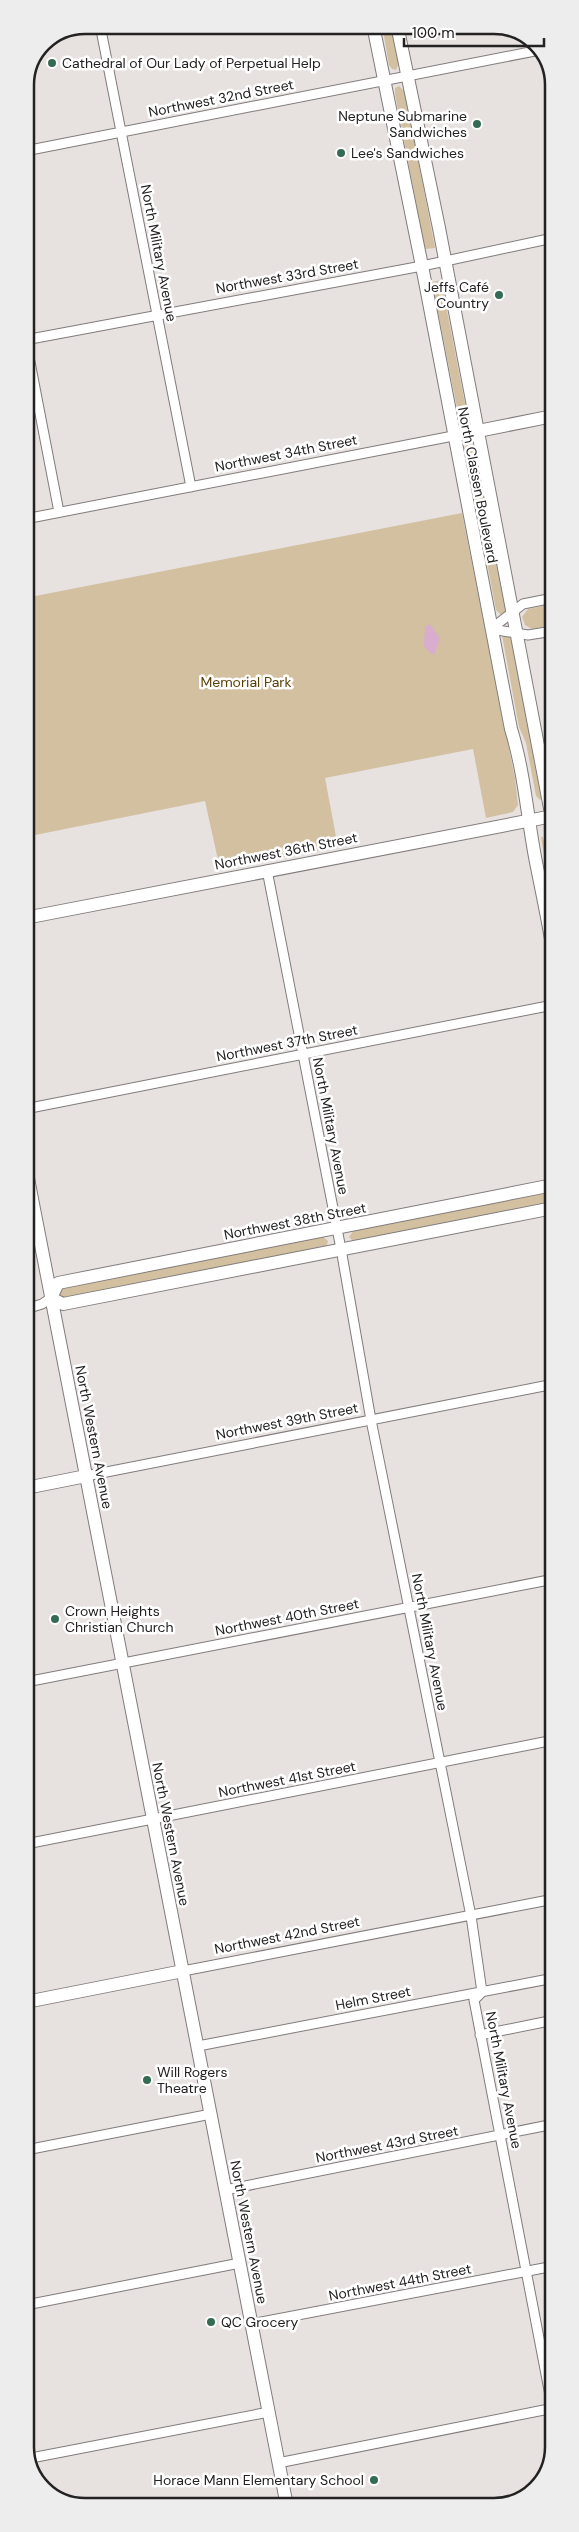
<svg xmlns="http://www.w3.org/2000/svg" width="579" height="2532" font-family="'DM Sans',sans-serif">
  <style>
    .green { fill: #d2c0a0 }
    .water { fill: #d8adcd }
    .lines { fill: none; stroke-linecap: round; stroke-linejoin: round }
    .street-casing { stroke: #817c7b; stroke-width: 11 }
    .secondary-casing { stroke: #817c7b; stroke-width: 14 }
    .street { stroke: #fff; stroke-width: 9 }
    .secondary { stroke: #fff; stroke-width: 12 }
    .poi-dot { fill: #346b52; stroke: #fff; stroke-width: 2 }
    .labels { text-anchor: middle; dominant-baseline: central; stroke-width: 5; stroke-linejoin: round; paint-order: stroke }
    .poi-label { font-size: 14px; fill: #232121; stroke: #fff; text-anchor: start }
    .street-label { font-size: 14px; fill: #232121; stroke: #fff }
    .park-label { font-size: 14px; fill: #583f04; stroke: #fff }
    .rim { fill: none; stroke: #232121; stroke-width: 2.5 }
  </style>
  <rect width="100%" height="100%" fill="#e7e1e0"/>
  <path class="green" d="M382 25H391L399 63 396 70 392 69 389 65Z
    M399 86 405 92 435 248 425 249 395 94V88Z
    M441 280 468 419V421L460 423 432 282Z
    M471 443 506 610 503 617 496 610 465 448 466 444Z
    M462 513 515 778 518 805 513 812 486 818 473 749 325 778 338 847 220 869 205 801 25 837V598Z
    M553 604V625L532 629 525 625 522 617 528 609Z
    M502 635H509L512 639 542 798 540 800 536 796 526 743 519 727Z
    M541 837H543L553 886V910Z
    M553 1192V1204L354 1242 349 1237 354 1230Z
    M322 1236 328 1241 326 1248 65 1299 59 1297V1288Z"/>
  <path class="water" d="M430 624 440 638 434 655C418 646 426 640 425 627Z"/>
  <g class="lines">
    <defs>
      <path id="street" d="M100 25 191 487
        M25 151 540 50
        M25 336 59 512
        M25 340 422 266 553 238
        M25 519 453 436
        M491 629 523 604 553 598
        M491 629 528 635 553 631
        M267 870 341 1249 371 1420 471 1916 482 1992 474 2000 554 2416
        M25 1109 553 1005
        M26 1309 42 1304 51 1298
        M86 1476 554 1384
        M26 1682 554 1579
        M26 1844 554 1740
        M183 1971 554 1899
        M480 2035 554 2020
        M198 2046 554 1978
        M26 2150 211 2114
        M225 2190 554 2124
        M26 2305 240 2263
        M251 2324 554 2266
        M26 2459 269 2412
        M278 2463 554 2408"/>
      <path id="secondary" d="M373 25 422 266 511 729C524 771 527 814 535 857 541 888 548 919 553 951
        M397 25 439 228 553 824
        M453 436 553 416
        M25 918 553 816
        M26 1168 287 2506
        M553 1185 58 1283 51 1298 63 1304 553 1208
        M26 1488 86 1476
        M26 2002 183 1971"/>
    </defs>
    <use href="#street" class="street-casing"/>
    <use href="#secondary" class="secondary-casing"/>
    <use href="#street" class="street"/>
    <use href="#secondary" class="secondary"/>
  </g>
  <g class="poi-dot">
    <circle cx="52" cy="63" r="5"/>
    <circle cx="477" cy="124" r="5"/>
    <circle cx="341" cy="153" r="5"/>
    <circle cx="499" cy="295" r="5"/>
    <circle cx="55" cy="1619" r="5"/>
    <circle cx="147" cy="2080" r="5"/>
    <circle cx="211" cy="2322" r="5"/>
    <circle cx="374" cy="2480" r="5"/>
  </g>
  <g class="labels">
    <g class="poi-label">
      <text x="62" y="63">Cathedral of Our Lady of Perpetual Help</text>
      <text x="467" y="116" text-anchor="end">Neptune Submarine<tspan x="467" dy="16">Sandwiches</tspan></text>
      <text x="351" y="153">Lee's Sandwiches</text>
      <text x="489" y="287" text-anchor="end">Jeffs Café<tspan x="489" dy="16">Country</tspan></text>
      <text x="65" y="1611">Crown Heights<tspan x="65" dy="16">Christian Church</tspan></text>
      <text x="157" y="2072">Will Rogers<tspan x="157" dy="16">Theatre</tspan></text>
      <text x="221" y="2322">QC Grocery</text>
      <text x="364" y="2480" text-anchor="end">Horace Mann Elementary School</text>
    </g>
    <g class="street-label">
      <text transform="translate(221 98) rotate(-11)">Northwest 32nd Street</text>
      <text transform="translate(159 253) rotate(79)">North Military Avenue</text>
      <text transform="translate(287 276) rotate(-10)">Northwest 33rd Street</text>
      <text transform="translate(286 453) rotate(-11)">Northwest 34th Street</text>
      <text transform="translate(478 485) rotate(79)">North Classen Boulevard</text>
      <text transform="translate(286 851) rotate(-11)">Northwest 36th Street</text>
      <text transform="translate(287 1043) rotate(-11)">Northwest 37th Street</text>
      <text transform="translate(331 1126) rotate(79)">North Military Avenue</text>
      <text transform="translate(295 1221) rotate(-11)">Northwest 38th Street</text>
      <text transform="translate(287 1421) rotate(-11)">Northwest 39th Street</text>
      <text transform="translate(94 1437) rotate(79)">North Western Avenue</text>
      <text transform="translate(287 1617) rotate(-11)">Northwest 40th Street</text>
      <text transform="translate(430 1642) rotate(79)">North Military Avenue</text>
      <text transform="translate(287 1779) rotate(-11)">Northwest 41st Street</text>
      <text transform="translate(171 1834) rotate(79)">North Western Avenue</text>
      <text transform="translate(287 1935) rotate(-11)">Northwest 42nd Street</text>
      <text transform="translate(373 1998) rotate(-11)">Helm Street</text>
      <text transform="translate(504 2080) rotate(79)">North Military Avenue</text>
      <text transform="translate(387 2144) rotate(-11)">Northwest 43rd Street</text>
      <text transform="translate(249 2232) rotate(79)">North Western Avenue</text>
      <text transform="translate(400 2282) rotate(-11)">Northwest 44th Street</text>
    </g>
    <g class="park-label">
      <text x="246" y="682">Memorial Park</text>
    </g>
  </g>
  <path d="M0 0H579V2532H0ZM85 34H494A51 51 0 0 1 545 85V2447A51 51 0 0 1 494 2498H85A51 51 0 0 1 34 2447V85A51 51 0 0 1 85 34Z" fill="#ededed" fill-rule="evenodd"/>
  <path class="rim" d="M85 34H494A51 51 0 0 1 545 85V2447A51 51 0 0 1 494 2498H85A51 51 0 0 1 34 2447V85A51 51 0 0 1 85 34Z"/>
  <path d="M404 38v8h140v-8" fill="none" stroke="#232121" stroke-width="2.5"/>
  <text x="412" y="38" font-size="15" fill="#232121" stroke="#ffffff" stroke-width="4" paint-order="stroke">100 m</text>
</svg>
